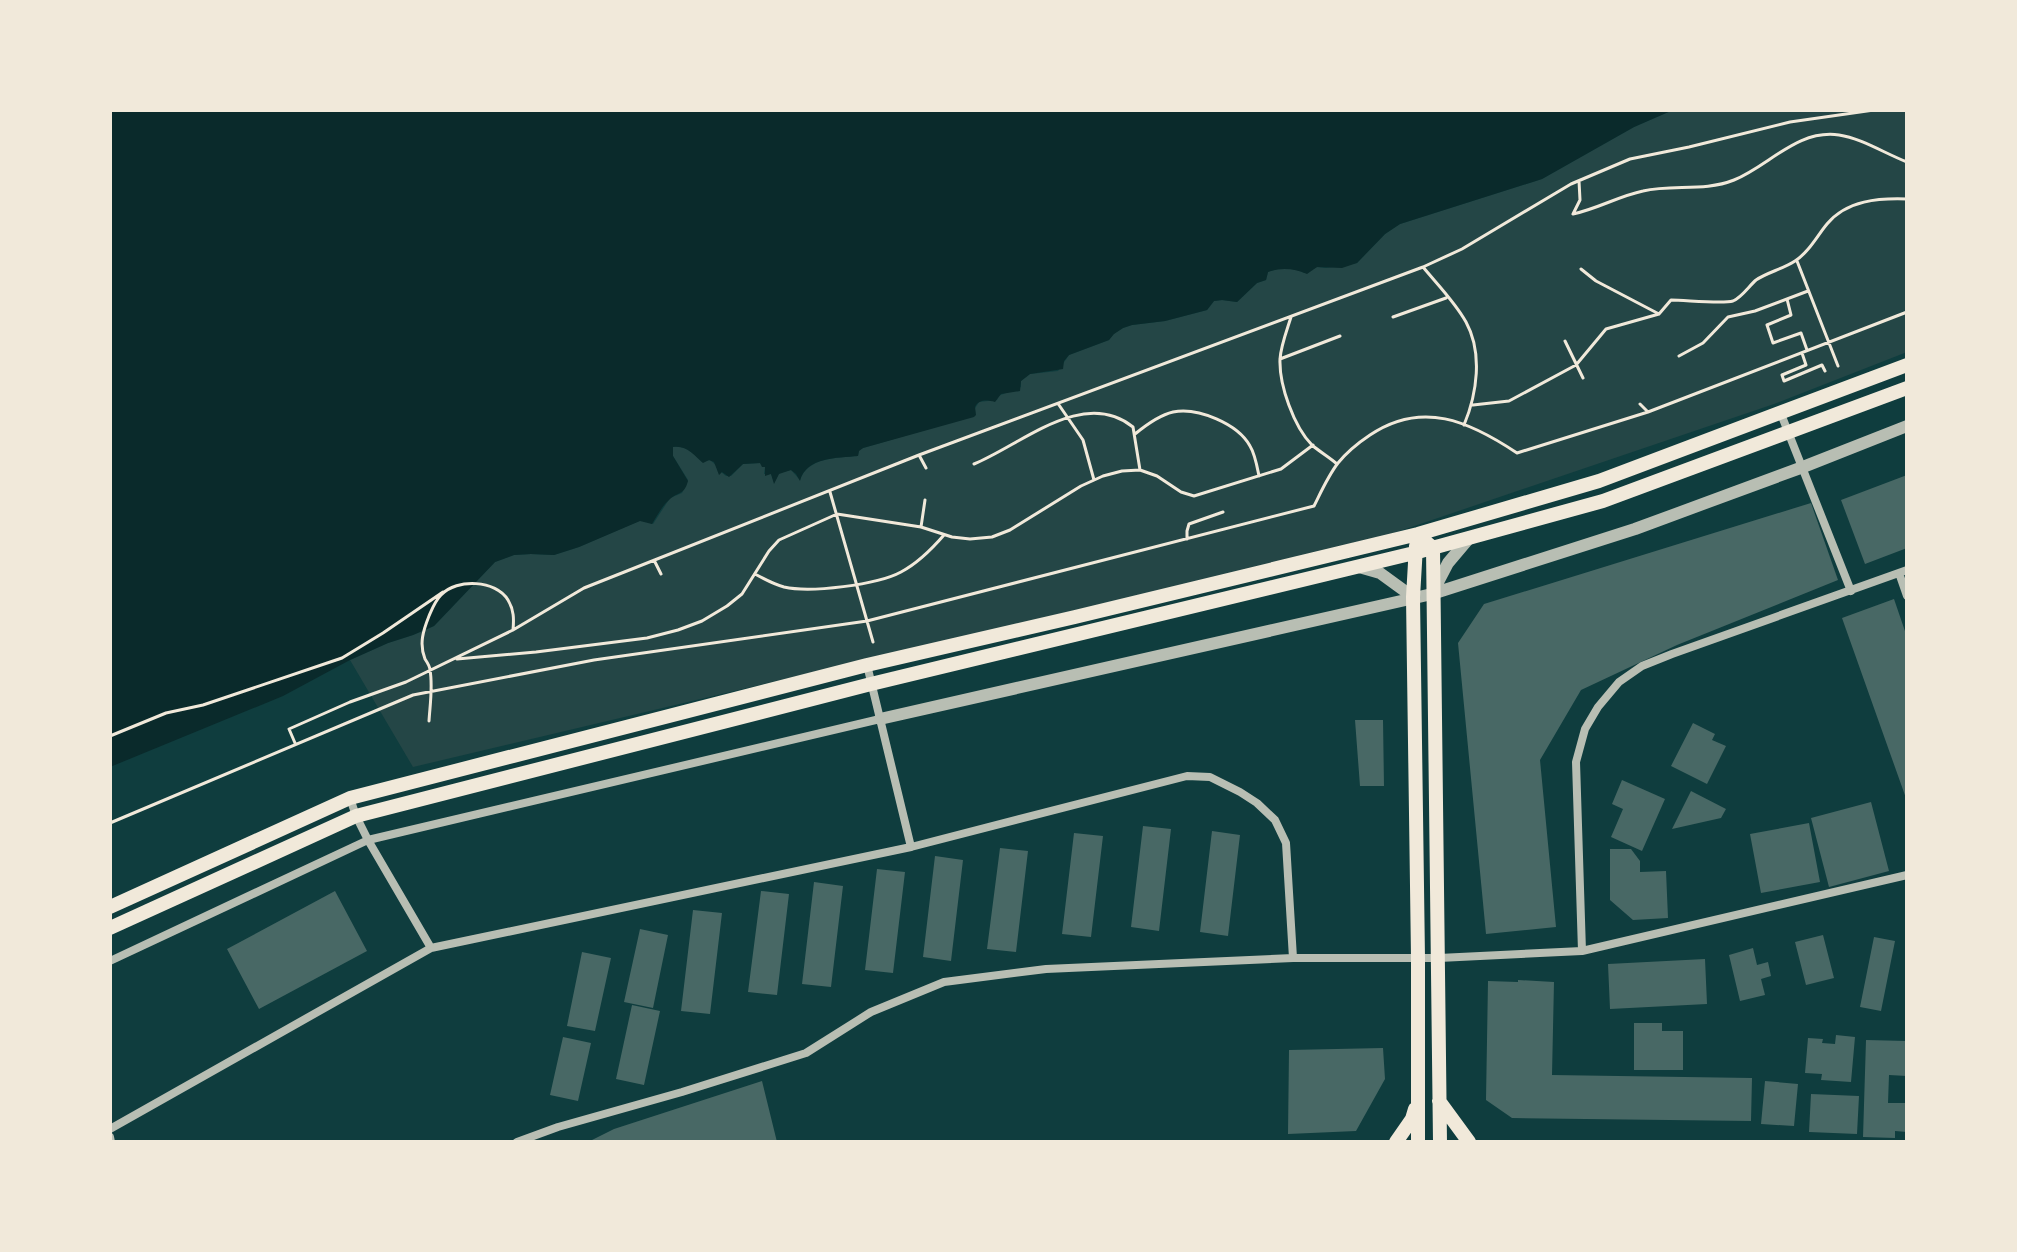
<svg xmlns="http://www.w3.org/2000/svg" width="2017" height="1252" font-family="'PT Sans',sans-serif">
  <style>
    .green { fill: #244646 }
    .water { fill: #0a2a2b }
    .building { fill: #486865 }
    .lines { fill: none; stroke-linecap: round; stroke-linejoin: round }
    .path { stroke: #f1e9da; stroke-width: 3 }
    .minor { stroke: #b8beb3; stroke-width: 8 }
    .tertiary { stroke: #b8beb3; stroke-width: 12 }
    .secondary { stroke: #f1e9da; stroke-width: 14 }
  </style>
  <rect width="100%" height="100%" fill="#0f3d3e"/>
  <path class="green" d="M1673 110H1907V352L1774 404 1376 539 413 767 350 660 388 643 413 635 434 626 495 562 514 555 531 554 554 555 579 547 641 520 653 524 670 498 682 493 688 480 673 456V447C685 445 694 453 702 462L710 460 717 466 719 473 721 472 726 476H731L743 464 760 463 765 467 764 474H771L774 482 779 473 791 470 800 480C808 457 837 458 858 456L859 450 863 448 963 419 974 410 979 402 997 400 998 396 1021 387V381L1030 374 1058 371 1069 355 1109 340 1113 334 1123 328 1132 325 1165 321 1207 310 1214 301 1222 300 1237 302 1257 283 1266 280 1268 272C1280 268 1293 266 1304 273L1317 267 1326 268 1357 263 1385 234 1400 224 1542 179 1634 127Z"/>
  <path class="water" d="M110 110H1673L1634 127 1542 179 1400 224 1385 234 1357 263 1342 268 1317 267 1307 274C1294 269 1283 267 1268 272L1266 280 1257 283 1237 302 1222 300 1214 301 1207 310 1165 321 1132 325 1123 328 1114 334 1109 340 1069 355 1064 361 1063 369 1030 374 1021 381 1020 391 1001 394 995 402C987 400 979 399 975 407L976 415 974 417 863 448 859 451 858 456C837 458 806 457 800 481L796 474 791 470 779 474 774 484 771 474 765 476V467H762L760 463 743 464 729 477 722 472 719 475 714 462 709 460 703 463C694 455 687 445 673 447V456L688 481C684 496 678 491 669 500 662 506 657 516 652 524L640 521 579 547 554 555 531 554 514 555 495 562 434 626 413 635 388 643 350 660 283 696 110 767Z"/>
  <path class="building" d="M1907 475V548L1865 564 1841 500Z
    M1811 503 1838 580 1677 645 1581 690 1540 760 1556 927 1486 934 1458 643 1484 604Z
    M1894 599 1907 637V801L1842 618Z
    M1355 720H1383L1384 786H1360Z
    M1693 723 1715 734 1712 740 1726 746 1707 784 1671 766Z
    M1622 780 1665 799 1642 851 1611 837 1623 809 1612 804Z
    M1691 791 1726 809 1721 818 1672 829Z
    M1871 802 1889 871 1829 887 1811 818Z
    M1809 823 1820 882 1761 893 1750 834Z
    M1143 826 1171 829 1159 931 1131 927Z
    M1212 831 1240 835 1228 936 1200 932Z
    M1074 833 1103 836 1091 937 1062 934Z
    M1000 848 1028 851 1016 952 987 949Z
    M1610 849H1631L1640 861V872L1666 871 1668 918 1633 920 1610 900Z
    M935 856 963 860 951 961 923 957Z
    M877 869 905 872 893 973 865 970Z
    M814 882 843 886 831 987 802 984Z
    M335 891 367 951 259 1009 227 949Z
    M761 891 789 894 777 995 748 992Z
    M693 910 722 913 710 1014 681 1011Z
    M640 929 668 935 653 1008 624 1002Z
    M1823 935 1834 978 1806 985 1795 942Z
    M1874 937 1895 941 1881 1011 1860 1007Z
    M1753 948 1757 965 1768 962 1771 976 1761 979 1765 995 1740 1001 1729 955Z
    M582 952 611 958 595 1031 567 1026Z
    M1705 959 1707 1004 1610 1009 1608 964Z
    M1518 980 1554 982 1552 1075 1752 1078 1751 1121 1512 1118 1486 1100 1488 981 1518 982Z
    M632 1005 660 1011 644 1085 616 1079Z
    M1634 1023H1662V1031H1683V1070H1634Z
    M1836 1035 1855 1037 1851 1082 1821 1080 1822 1074 1805 1073 1808 1038 1823 1039 1822 1043 1835 1044Z
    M563 1037 591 1043 578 1101 550 1095Z
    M1866 1040 1907 1041V1076L1889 1075 1888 1103H1907V1132L1895 1131V1138L1863 1137Z
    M1383 1048 1385 1079 1356 1131 1288 1134 1289 1050Z
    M762 1081 777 1142H588L614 1129Z
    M1765 1081 1798 1084 1794 1126 1761 1124Z
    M1811 1094 1859 1096 1857 1134 1809 1132Z"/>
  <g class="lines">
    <path class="path" d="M1573 214C1597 209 1619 196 1643 191 1673 184 1704 192 1734 180 1769 166 1797 129 1839 135 1861 138 1886 154 1907 162
      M1573 214 1580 200 1579 181
      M1797 261 1838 366
      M1423 267C1437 284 1455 302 1466 322 1483 353 1477 394 1464 425
      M1581 269 1596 281 1659 314
      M1787 299 1791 315 1767 325 1773 343 1801 333 1807 350
      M1291 317C1287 330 1281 345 1280 359 1279 385 1294 427 1312 445 1320 452 1329 457 1337 464
      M1393 317 1446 298
      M1565 341 1583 378
      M1802 353 1806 365 1782 375 1784 381 1822 365 1825 371
      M1679 356 1703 343 1728 317 1755 311 1808 291
      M1280 359 1340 336
      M1640 404 1648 412
      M1059 405 1083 440 1094 480
      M1473 405 1509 401 1576 365 1606 329 1659 314 1671 300C1685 300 1722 304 1733 301 1742 297 1749 286 1756 280 1768 272 1783 269 1795 261 1809 252 1817 236 1827 224 1847 200 1879 198 1907 199
      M1135 434C1146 425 1160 415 1173 412 1198 407 1238 424 1250 446 1255 454 1257 466 1259 476
      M919 455 926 468
      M974 464C1021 445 1083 387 1133 427L1140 470
      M830 492 873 642
      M921 527 925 500
      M1187 539V531L1189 524 1223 512
      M654 560 661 574
      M755 574C764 579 773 584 784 587 810 593 877 585 901 572 918 563 931 550 944 535
      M457 659 536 652 647 638 678 630 702 621 727 606 742 594 769 551 779 540 837 514 921 527 952 537 970 539 992 537 1010 530 1081 486 1103 476 1122 471 1140 470 1157 476 1181 492 1194 496 1281 469 1313 445
      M429 721C430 705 433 686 430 670 430 667 427 662 425 659 419 644 423 631 429 616 432 609 435 601 441 595 457 578 496 580 508 600 514 610 514 619 513 630
      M110 736 166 713 203 705 342 658 383 633 443 592
      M295 743 289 729 350 702 406 682 513 630 584 588 919 455 1423 267 1462 249 1571 184 1630 159 1689 147 1790 122 1874 110
      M110 823 413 695 594 660 867 621 1314 506C1321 492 1328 476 1338 463 1347 452 1358 443 1370 435 1422 400 1469 421 1517 453L1648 412 1907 312"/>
    <path class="minor" d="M1781 414 1851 591
      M1899 573 1907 596
      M867 665 911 847
      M350 798 356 816 368 840 431 948
      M1582 951 1576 762 1585 729 1598 707 1619 682 1642 666 1672 654 1907 570
      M110 961 368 840 880 719
      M110 1129 431 948 911 847 1187 776 1210 777 1240 792 1257 803 1275 820 1286 843 1293 958
      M110 1137 111 1142
      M517 1142 558 1127 682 1092 806 1053 871 1012 944 982 1046 969 1293 958H1439L1582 951 1907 875"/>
    <path class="tertiary" d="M1359 567 1380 573 1413 597
      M1435 588 1448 563 1470 537
      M880 719 1432 594 1635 529 1803 467 1907 426"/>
    <path class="secondary" d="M1427 543 1433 548 1440 1142
      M1416 546 1413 597 1418 958V1142
      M110 907 350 798 867 665 1075 617 1418 534 1599 481 1907 365
      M110 928 356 816 871 684 1414 553 1603 501 1907 388
      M1439 1101 1469 1142
      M1396 1142 1412 1119 1415 1109"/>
  </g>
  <rect width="2017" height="1252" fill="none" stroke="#f1e9da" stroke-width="224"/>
</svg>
